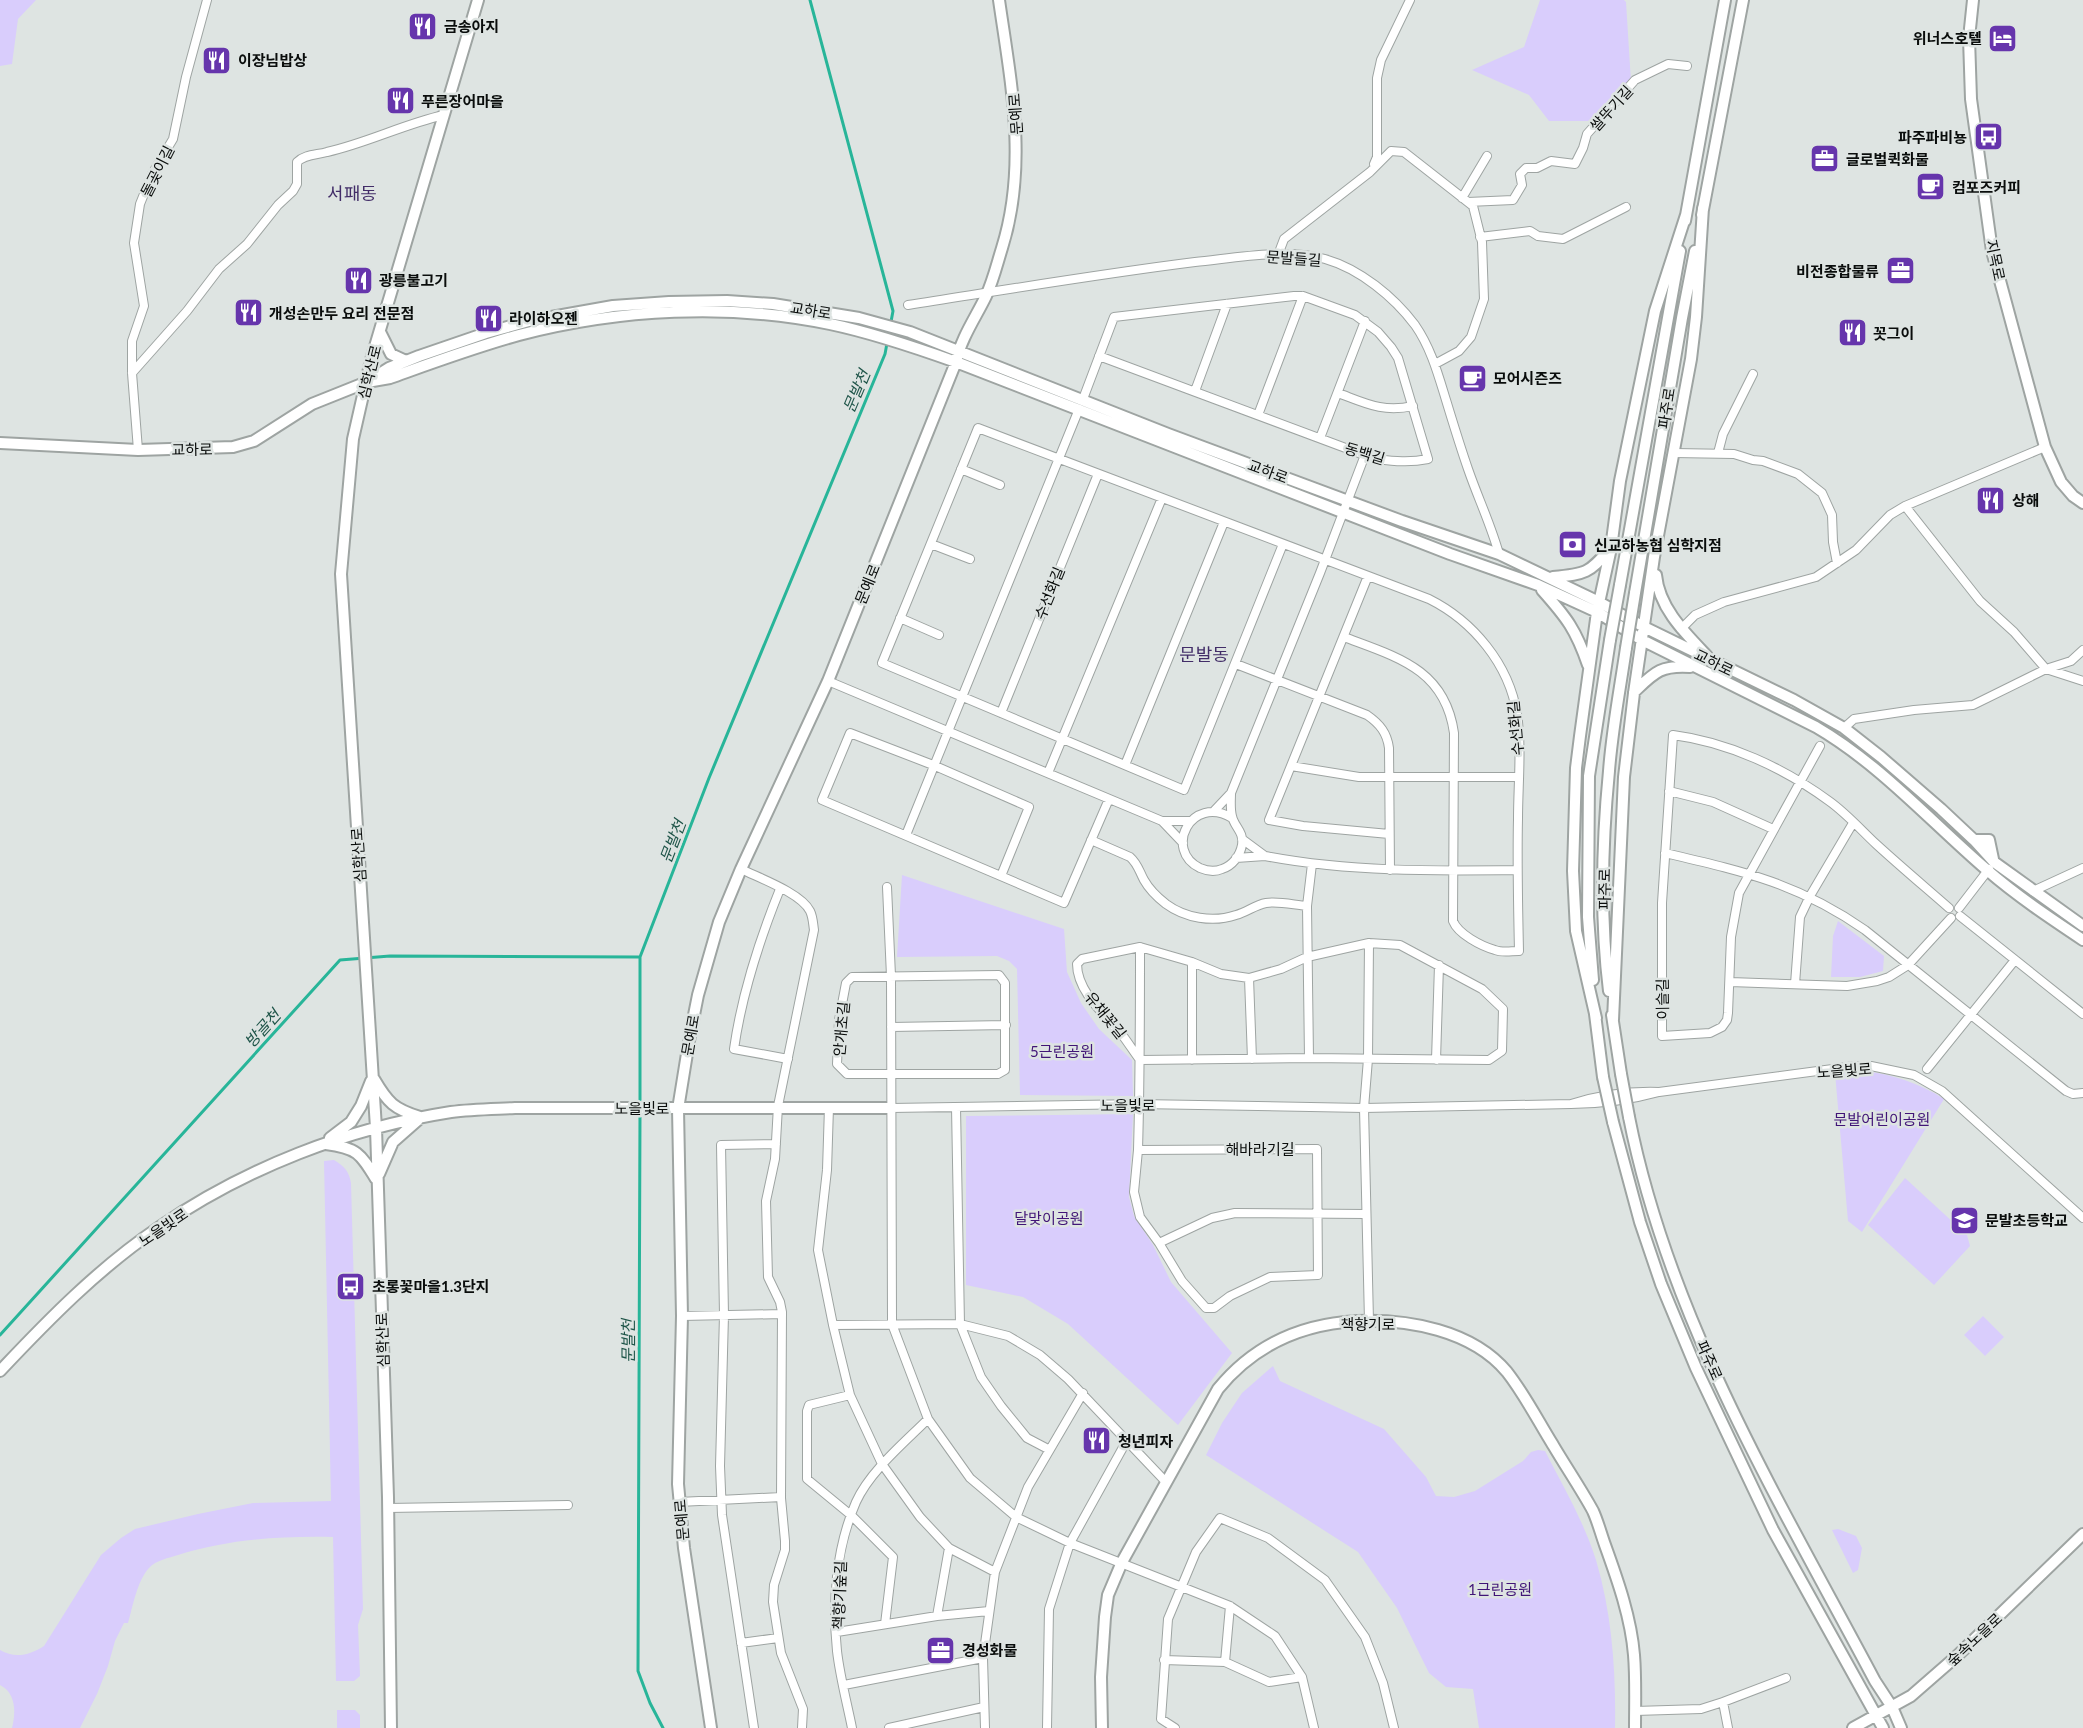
<svg xmlns="http://www.w3.org/2000/svg" width="2083" height="1728" font-family="Lato,'Noto Sans KR',sans-serif">
  <style>
    .green { fill: #d9cdfc }
    .lines { fill: none; stroke-linecap: round; stroke-linejoin: round }
    .stream { stroke: #28b599; stroke-width: 3 }
    .street-casing { stroke: #9ea4a2; stroke-width: 10 }
    .secondary-casing { stroke: #9ea4a2; stroke-width: 14 }
    .street { stroke: #fff; stroke-width: 8 }
    .secondary { stroke: #fff; stroke-width: 10 }
    .secondary-bridge-casing { stroke: #9ea4a2; stroke-width: 14; stroke-linecap: butt }
    .secondary-bridge { stroke: #fff; stroke-width: 10 }
    .labels { text-anchor: middle; dominant-baseline: central; stroke-width: 5; stroke-linejoin: round; paint-order: stroke }
    .poi-label { font-size: 15px; font-weight: bold; fill: #0a0d0c; stroke: #dee4e2; text-anchor: start }
    .street-label { font-size: 15px; fill: #0a0d0c; stroke: #dee4e2 }
    .park-label { font-size: 15px; fill: #411577; stroke: #dee4e2 }
    .water-label { font-size: 16px; font-style: italic; fill: #1e5448; stroke: #dee4e2 }
    .quarter-label { font-size: 18px; fill: #422d68; stroke: #dee4e2 }
  </style>
  <rect width="100%" height="100%" fill="#dee4e2"/>
  <path class="green" d="M0 0H36L18 19 12 64 0 66Z
    M1540 0H1624L1626 2 1631 82 1594 121H1549L1529 95 1472 70 1524 47Z
    M902 875 1064 929 1067 972 1081 1003 1099 1029 1132 1060 1133 1096 1020 1095 1017 969 1009 961 997 956 897 957Z
    M1838 921 1884 956 1883 971 1860 977H1831L1833 936Z
    M1865 1071C1894 1075 1919 1083 1944 1099L1862 1232 1848 1221 1835 1073Z
    M1133 1114 1129 1197 1134 1216 1153 1245 1171 1282 1232 1353 1178 1425 1068 1324 1023 1297 966 1285V1116Z
    M334 1160C344 1166 349 1171 351 1183L363 1609 358 1625 360 1676 354 1681H336L333 1537C280 1536 229 1539 178 1555 169 1558 156 1560 149 1568 137 1581 133 1606 128 1623H124L115 1641 108 1666 97 1694 80 1728H12C16 1712 16 1693 0 1685V1650C15 1659 30 1655 44 1646L101 1555 121 1538 135 1529 198 1514 253 1503 331 1501 324 1161Z
    M1905 1178 1967 1235 1970 1246 1934 1285 1868 1225Z
    M1983 1316 2004 1337 1985 1356 1964 1335Z
    M1273 1366 1280 1381 1384 1429 1426 1477 1436 1496 1454 1497 1475 1491 1523 1461 1531 1452 1538 1450 1545 1451C1563 1486 1584 1522 1596 1560 1612 1614 1616 1671 1615 1728H1479L1473 1689 1446 1687 1429 1673 1397 1608 1358 1552 1206 1455 1222 1423 1242 1393Z
    M1838 1529 1856 1536 1862 1548 1858 1570 1853 1573 1832 1530Z
    M337 1710H355L360 1715V1728H337Z"/>
  <g class="lines">
    <path class="stream" d="M640 1105V957L709 778 885 354 893 311 810 0
      M640 1111 638 1671 650 1703 663 1728
      M0 1335 340 960 390 956 639 957"/>
    <defs>
      <path id="street" d="M1374 164 1377 157V78L1381 60 1410 0
        M1462 198 1487 156
        M1468 202 1513 200 1522 185 1520 174 1526 168H1537L1551 161 1575 164 1583 148 1587 134 1635 80 1668 64 1687 66
        M1480 237 1530 231 1538 236 1563 239 1626 207
        M1278 255 1284 239 1370 172 1391 151 1404 152 1473 206 1482 242 1484 299 1471 337 1459 351 1435 364
        M908 305C1004 290 1099 274 1195 262 1235 258 1286 248 1325 259 1360 269 1394 297 1415 325 1431 348 1438 374 1446 400 1453 423 1460 446 1468 469 1478 498 1491 525 1499 554
        M132 373 187 311 219 269 247 244 278 205 293 191 297 184V162C305 154 317 155 327 152 367 143 404 124 444 115
        M1195 391 1227 304
        M1338 393C1365 403 1383 413 1413 406
        M1083 399 1114 317 1294 296H1303L1355 315 1378 332 1391 347 1398 358 1428 459C1409 463 1393 461 1375 459L1099 356
        M1258 415 1303 296
        M1320 438 1365 321
        M138 450 132 373V341L144 306 134 243 140 204 152 174 173 139 186 77 207 0
        M1674 453 1734 454 1753 460 1763 461 1798 474 1822 493 1832 515 1833 542 1837 563
        M1718 453 1723 434 1753 374
        M961 469 1000 485
        M1905 506 1980 601 2014 632 2046 669 2083 681
        M931 544 970 559
        M1283 544 1184 790 882 663 978 428 1429 599C1473 621 1509 664 1517 714 1522 748 1518 785 1518 819 1517 863 1518 907 1519 951 1511 951 1502 953 1495 950 1481 946 1458 934 1453 921L1454 733C1445 669 1397 657 1344 637
        M1368 576 1269 820 1303 826 1389 834
        M900 618 939 635
        M1681 629 1695 615 1724 602 1816 577 1856 550 1890 515 1905 506 2045 447
        M1236 664 1367 715C1380 724 1387 733 1389 748L1390 870
        M828 681 1162 821
        M1001 713 1098 474
        M1844 728 1854 719 1914 710 1973 705 2046 669 2071 661 2083 650
        M1820 746 1739 893 1731 937 1728 1013 1727 1020 1722 1027 1710 1033 1662 1036V903L1673 735C1728 742 1784 768 1829 801 1846 813 1861 830 1876 844 1900 866 1925 887 1949 908
        M1125 765 1224 522
        M1291 766 1359 777H1518
        M1048 773 1162 498
        M1669 791 1713 802 1773 829
        M1231 793 1320 573 1365 455
        M1214 811 1231 793C1231 800 1230 809 1232 816 1234 827 1244 831 1242 845 1240 856 1232 866 1222 869 1215 872 1207 871 1200 868 1163 850 1191 794 1232 818
        M906 835 1079 409
        M1091 840 1130 857C1138 864 1139 871 1144 880 1149 889 1157 897 1166 904 1185 918 1213 923 1236 915 1247 912 1255 905 1266 903 1279 901 1294 905 1307 906
        M1183 843 1162 821H1191
        M1665 853C1742 871 1798 883 1865 930L2066 1091 2073 1094 2083 1093
        M1265 856C1348 872 1432 871 1517 870
        M1236 858 1265 856 1242 839
        M741 869C759 878 801 893 810 911 813 917 813 924 814 930L778 1106 775 1159 766 1201 768 1277 780 1302 782 1312 781 1498 785 1541V1550L774 1585 773 1602 781 1653 803 1709 802 1728
        M1001 876 1029 807 933 765 850 733 822 800 1064 903 1109 799
        M887 887 891 976 892 1324 928 1419 970 1478 1016 1517 1070 1543 1230 1606 1275 1636 1302 1677 1314 1728
        M780 889C759 941 742 993 734 1049L788 1059
        M2033 891 2083 868
        M1959 908 1989 869
        M1960 916 2083 1014
        M1140 947 1192 962 1221 974 1249 978 1281 969 1307 957 1369 943
        M1192 962V1060
        M999 975 1005 983V1070L998 1074H847L837 1064 839 1020 846 983 852 977Z
        M1249 978 1252 1059
        M1730 982 1847 986 1877 981 1889 977 1908 965 1951 918
        M1795 984 1800 917 1810 896 1853 823
        M891 1027 1006 1025
        M1309 1058 1307 906 1312 864
        M1436 1060 1439 965
        M1927 1069 2015 960
        M1659 1092C1629 1091 1600 1095 1571 1104 1601 1104 1630 1100 1659 1092L1855 1066H1871L1914 1075 1942 1091 2083 1218
        M829 1107 827 1170 818 1250 833 1325
        M956 1107 960 1324 981 1377 1001 1406 1027 1438 1048 1449
        M891 1108 1140 1104 1364 1108 1571 1104
        M1317 1149 1318 1275 1270 1277 1230 1296 1214 1308H1206L1182 1281 1159 1243 1140 1217 1134 1192 1138 1150Z
        M1138 1150C1140 1082 1140 1015 1140 947L1082 959 1077 964C1077 992 1106 1016 1123 1036 1129 1044 1134 1052 1140 1060L1309 1058 1489 1060 1502 1051 1503 1009 1482 989 1400 945 1369 943 1368 1059 1364 1108 1369 1321
        M1159 1243 1212 1218 1235 1213 1365 1214
        M682 1316 782 1314
        M850 1395 809 1405 807 1411V1479L852 1516 893 1557 885 1624
        M679 1502 781 1497
        M388 1508 568 1505
        M995 1572 949 1548 920 1517 882 1464 850 1395 833 1325 960 1324 1008 1336 1040 1355 1068 1379 1165 1481
        M937 1616 949 1548
        M837 1632 937 1616 989 1611
        M741 1643 778 1638
        M1164 1660 1225 1662 1269 1682 1302 1677
        M1225 1662 1230 1606
        M844 1685 983 1658
        M1723 1702 1728 1728
        M1635 1711 1701 1709 1723 1702 1786 1678
        M754 1728 722 1515 720 1466 724 1315 721 1145 776 1144
        M852 1728C847 1703 840 1677 837 1651 832 1602 836 1548 856 1502 870 1471 904 1443 928 1419
        M889 1728 984 1707
        M985 1728 983 1658 995 1572 1028 1487 1083 1393
        M1047 1728 1049 1609 1070 1543 1126 1442
        M1175 1728 1161 1719 1168 1619 1196 1552 1220 1518 1268 1538 1325 1580 1365 1637 1383 1683 1394 1728"/>
      <path id="secondary" d="M1973 0 1969 38 1971 99 1992 251 2045 447 2061 482 2073 496 2083 503
        M1702 215 1743 0
        M1685 221 1725 0
        M380 332 391 354 406 361
        M373 378 389 368 419 356 486 333 529 321 613 306 669 302 727 301 773 304 859 318 910 332 1168 434 1402 521 1499 554 1599 602 1644 627 1794 700 1844 728 1881 757 1941 809 1974 840 1994 862 2083 926
        M0 443 138 450 233 447 254 441 312 404 367 382 390 378C432 363 475 347 519 335 619 309 729 303 830 324 873 333 914 347 956 362L1450 554 1538 585 1597 612 1642 640 1816 727C1881 765 1930 821 1987 870 2017 896 2050 918 2083 940
        M1656 575C1659 608 1685 633 1707 656
        M1553 577C1588 574 1588 573 1611 548
        M1620 585 1680 251
        M1542 590C1567 618 1576 630 1588 665
        M1635 593 1682 318 1695 251
        M1634 692C1654 673 1660 665 1690 667
        M1974 840H1989L1993 859
        M1593 980 1588 917 1589 776 1610 640
        M1609 991C1600 918 1602 843 1609 771 1612 730 1620 689 1626 648
        M1595 1014 1603 1077
        M1612 1015 1621 1074
        M1596 1018 1576 931 1573 871 1576 768 1580 736 1597 612 1611 548 1620 481 1655 311 1686 215
        M1613 1020 1624 777 1634 693 1654 557 1691 359 1696 317 1703 208
        M374 1079C388 1103 394 1109 420 1117
        M1629 1117C1669 1320 1779 1500 1875 1681L1892 1707 1901 1728
        M1613 1122 1640 1222 1661 1284 1696 1368 1773 1530 1883 1728
        M330 1138 351 1122 361 1106 371 1081
        M326 1144C357 1148 360 1153 376 1179
        M379 1174 393 1142 418 1120
        M0 1371C49 1319 99 1268 158 1228 245 1168 348 1128 451 1112 472 1109 494 1109 515 1108H891
        M391 1728 388 1497 376 1128 341 574 353 439 371 360 478 0
        M711 1728 684 1548 678 1484 682 1316 678 1109 690 1035 698 995 719 922 741 869 828 681 956 362C961 338 976 317 986 296 993 281 997 264 1002 248 1028 165 1011 83 999 0
        M1102 1728 1101 1677 1105 1617 1108 1595 1122 1562 1218 1389C1253 1346 1301 1324 1357 1321 1408 1319 1472 1330 1507 1372 1525 1395 1538 1421 1553 1445 1566 1467 1581 1489 1593 1511 1598 1522 1601 1534 1605 1545 1618 1581 1631 1618 1634 1655 1636 1679 1635 1704 1635 1728
        M1853 1728 1911 1696 1958 1655 2083 1534"/>
    </defs>
    <use href="#street" class="street-casing"/>
    <use href="#secondary" class="secondary-casing"/>
    <use href="#street" class="street"/>
    <use href="#secondary" class="secondary"/>
    <defs>
      <path id="secondary-bridge" d="M1610 640 1620 585
        M1626 648 1635 593
        M1621 1074 1629 1117
        M1603 1077 1613 1122"/>
    </defs>
    <use href="#secondary-bridge" class="secondary-bridge-casing"/>
    <use href="#secondary-bridge" class="secondary-bridge"/>
  </g>
  <defs>
    <symbol id="restaurant-square" viewBox="-11 -11 22 22"><rect x="-9" y="-9" width="18" height="18" rx="4" fill="#6635ac" stroke="#dee4e2"/><path d="M-5-6h1v4h1v-4h1v4h1v-4h1v5L-1.5 .5V6h-2V.5L-5-1ZM5-6V6H3V1.5H1.5Q1.5-4 5-6Z" fill="#fff"/></symbol>
    <symbol id="hotel-square" viewBox="-11 -11 22 22"><rect x="-9" y="-9" width="18" height="18" rx="4" fill="#6635ac" stroke="#dee4e2"/><path d="M-6-4.5h1.5V1H6V5H4.5V3h-9V5H-6ZM-4 0a1.8 1.8 0 1 1 3.6 0ZM.5 0V-2.5h3Q6-2.5 6 0Z" fill="#fff"/></symbol>
    <symbol id="bus-square" viewBox="-11 -11 22 22"><rect x="-9" y="-9" width="18" height="18" rx="4" fill="#6635ac" stroke="#dee4e2"/><path d="M-5-6H5V4H4V6H2V4H-2V6H-4V4H-5ZM-3.5-4V0h7V-4ZM-3.5 1.2v1.5H-2V1.2ZM2 1.2v1.5H3.5V1.2Z" fill="#fff"/></symbol>
    <symbol id="office-square" viewBox="-11 -11 22 22"><rect x="-9" y="-9" width="18" height="18" rx="4" fill="#6635ac" stroke="#dee4e2"/><path d="M-6-3h4V-5.5h4V-3h4V5H-6ZM-1-4.5V-3h2v-1.5ZM-6 0V1H6V0Z" fill="#fff"/></symbol>
    <symbol id="cafe-square" viewBox="-11 -11 22 22"><rect x="-9" y="-9" width="18" height="18" rx="4" fill="#6635ac" stroke="#dee4e2"/><path d="M-5.5-4.5H6V0H3Q3 3.5 0 3.5H-2.5Q-5.5 3.5-5.5 0ZM3-3.2v2h1.7v-2ZM-6 4.5H4V6H-6Z" fill="#fff"/></symbol>
    <symbol id="bank-square" viewBox="-11 -11 22 22"><rect x="-9" y="-9" width="18" height="18" rx="4" fill="#6635ac" stroke="#dee4e2"/><path d="M-6-4H6V4H-6ZM0-2.3a2.3 2.3 0 1 0 0 4.6a2.3 2.3 0 1 0 0-4.6Z" fill="#fff"/></symbol>
    <symbol id="school-square" viewBox="-11 -11 22 22"><rect x="-9" y="-9" width="18" height="18" rx="4" fill="#6635ac" stroke="#dee4e2"/><path d="M0-5L7-2L0 1L-7-2ZM-4 1L0 2.5L4 1V4Q0 6-4 4Z" fill="#fff"/></symbol>
  </defs>
  <g fill-rule="evenodd">
    <use href="#restaurant-square" x="406" y="10" width="33" height="33"/>
    <use href="#hotel-square" x="1986" y="22" width="33" height="33"/>
    <use href="#restaurant-square" x="200" y="44" width="33" height="33"/>
    <use href="#restaurant-square" x="384" y="84" width="33" height="33"/>
    <use href="#bus-square" x="1972" y="120" width="33" height="33"/>
    <use href="#office-square" x="1808" y="142" width="33" height="33"/>
    <use href="#cafe-square" x="1914" y="170" width="33" height="33"/>
    <use href="#office-square" x="1884" y="254" width="33" height="33"/>
    <use href="#restaurant-square" x="342" y="264" width="33" height="33"/>
    <use href="#restaurant-square" x="232" y="296" width="33" height="33"/>
    <use href="#restaurant-square" x="472" y="302" width="33" height="33"/>
    <use href="#restaurant-square" x="1836" y="316" width="33" height="33"/>
    <use href="#cafe-square" x="1456" y="362" width="33" height="33"/>
    <use href="#restaurant-square" x="1974" y="484" width="33" height="33"/>
    <use href="#bank-square" x="1556" y="528" width="33" height="33"/>
    <use href="#school-square" x="1948" y="1204" width="33" height="33"/>
    <use href="#bus-square" x="334" y="1270" width="33" height="33"/>
    <use href="#restaurant-square" x="1080" y="1424" width="33" height="33"/>
    <use href="#office-square" x="924" y="1634" width="33" height="33"/>
  </g>
  <g class="labels">
    <g class="poi-label">
      <text x="444" y="26">금송아지</text>
      <text x="1982" y="38" text-anchor="end">위너스호텔</text>
      <text x="238" y="60">이장님밥상</text>
      <text x="421" y="101">푸른장어마을</text>
      <text x="1967" y="137" text-anchor="end">파주파비뇽</text>
      <text x="1846" y="159">글로벌퀵화물</text>
      <text x="1952" y="187">컴포즈커피</text>
      <text x="1879" y="271" text-anchor="end">비전종합물류</text>
      <text x="379" y="280">광릉불고기</text>
      <text x="269" y="313">개성손만두 요리 전문점</text>
      <text x="509" y="318">라이하오젠</text>
      <text x="1873" y="333">꼿그이</text>
      <text x="1493" y="378">모어시즌즈</text>
      <text x="2012" y="500">상해</text>
      <text x="1594" y="545">신교하농협 심학지점</text>
      <text x="1985" y="1220">문발초등학교</text>
      <text x="372" y="1286">초롱꽃마을1.3단지</text>
      <text x="1118" y="1441">청년피자</text>
      <text x="962" y="1650">경성화물</text>
    </g>
    <g class="street-label">
      <text transform="translate(1611 108) rotate(-48)">쌀뚜기길</text>
      <text transform="translate(1015 114) rotate(-94)">문예로</text>
      <text transform="translate(157 171) rotate(-63)">돌곶이길</text>
      <text transform="translate(1294 258) rotate(4)">문발들길</text>
      <text transform="translate(1996 260) rotate(78)">지목로</text>
      <text transform="translate(811 310) rotate(9)">교하로</text>
      <text transform="translate(369 372) rotate(-76)">심학산로</text>
      <text transform="translate(1666 408) rotate(-81)">파주로</text>
      <text transform="translate(192 449) rotate(-1)">교하로</text>
      <text transform="translate(1365 453) rotate(17)">동백길</text>
      <text transform="translate(1268 471) rotate(20)">교하로</text>
      <text transform="translate(867 584) rotate(-68)">문예로</text>
      <text transform="translate(1049 593) rotate(-68)">수선화길</text>
      <text transform="translate(1714 662) rotate(26)">교하로</text>
      <text transform="translate(1515 728) rotate(-95)">수선화길</text>
      <text transform="translate(358 855) rotate(-94)">심학산로</text>
      <text transform="translate(1604 889) rotate(-89)">파주로</text>
      <text transform="translate(1662 999) rotate(-91)">이슬길</text>
      <text transform="translate(1106 1015) rotate(51)">유채꽃길</text>
      <text transform="translate(841 1029) rotate(-85)">안개초길</text>
      <text transform="translate(690 1035) rotate(-80)">문예로</text>
      <text transform="translate(1844 1070) rotate(-4)">노을빛로</text>
      <text x="1128" y="1105">노을빛로</text>
      <text x="642" y="1108">노을빛로</text>
      <text x="1260" y="1149">해바라기길</text>
      <text transform="translate(163 1227) rotate(-34)">노을빛로</text>
      <text x="1368" y="1324">책향기로</text>
      <text transform="translate(382 1340) rotate(-92)">심학산로</text>
      <text transform="translate(1710 1360) rotate(66)">파주로</text>
      <text transform="translate(681 1520) rotate(-95)">문예로</text>
      <text transform="translate(839 1595) rotate(-88)">책향기숲길</text>
      <text transform="translate(1974 1639) rotate(-43)">숲속노을로</text>
    </g>
    <g class="park-label">
      <text x="1062" y="1051">5근린공원</text>
      <text x="1882" y="1119">문발어린이공원</text>
      <text x="1049" y="1218">달맞이공원</text>
      <text x="1500" y="1589">1근린공원</text>
    </g>
    <g class="water-label">
      <text transform="translate(856 391) rotate(-67)">문발천</text>
      <text transform="translate(672 841) rotate(-69)">문발천</text>
      <text transform="translate(262 1028) rotate(-48)">방골천</text>
      <text transform="translate(627 1341) rotate(-90)">문발천</text>
    </g>
    <g class="quarter-label">
      <text x="352" y="193">서패동</text>
      <text x="1204" y="654">문발동</text>
    </g>
  </g>
</svg>
